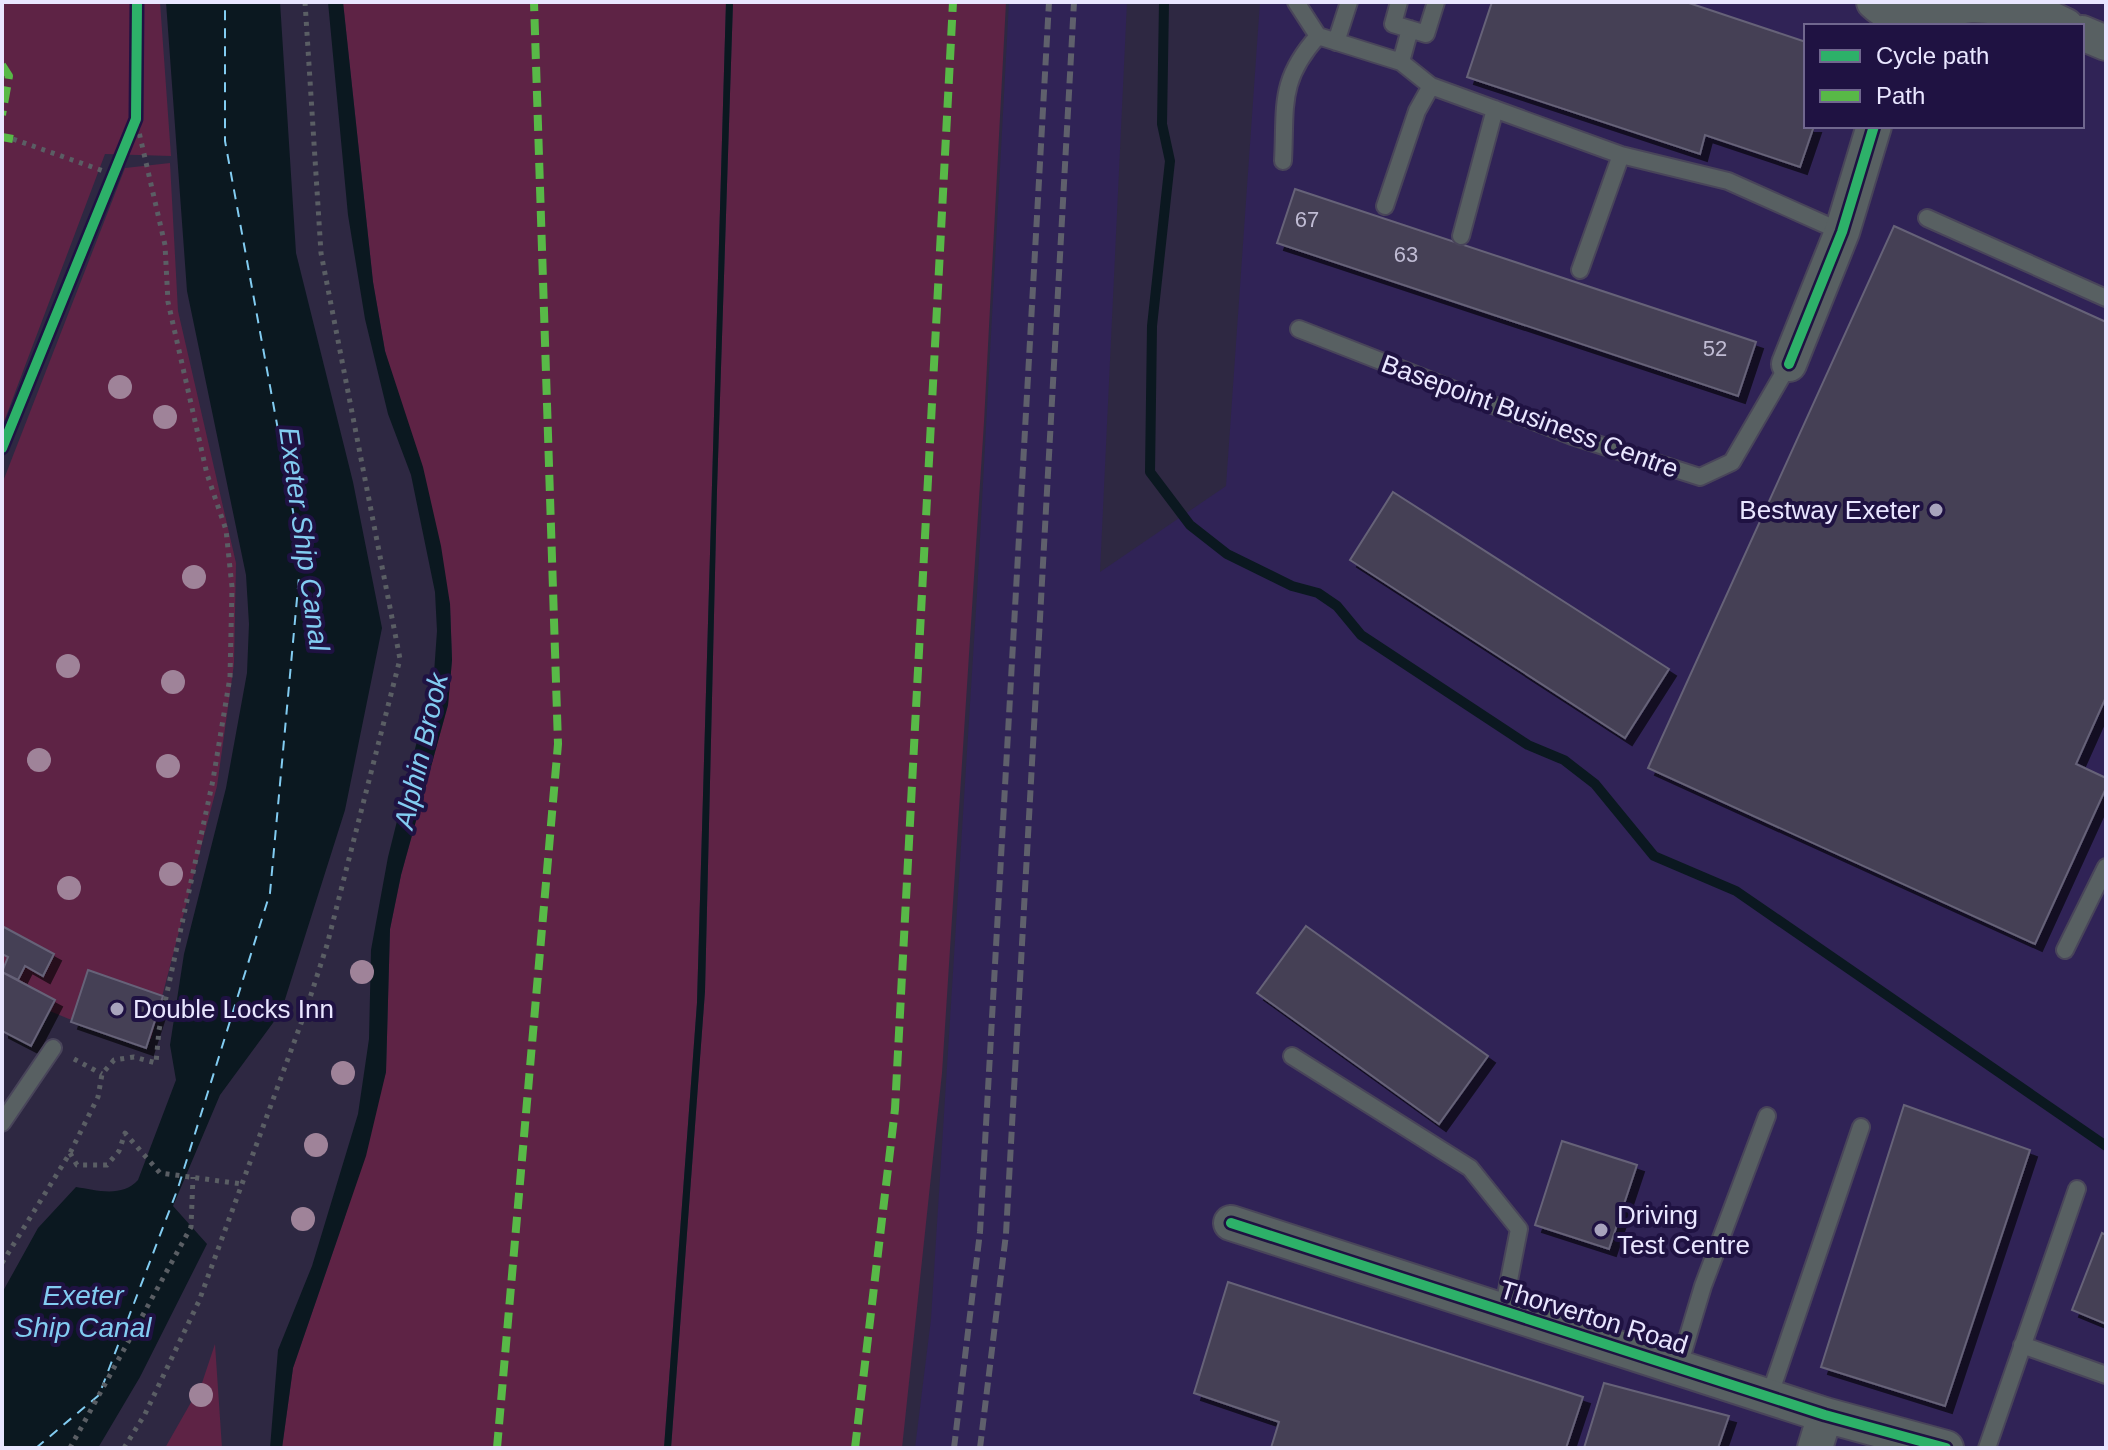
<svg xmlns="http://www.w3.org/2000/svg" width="2108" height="1450" font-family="Arial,sans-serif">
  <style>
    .built { fill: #302356; fill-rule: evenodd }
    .green { fill: #5e2345 }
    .water { fill: #0b1820 }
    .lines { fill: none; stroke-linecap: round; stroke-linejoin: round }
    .stream { stroke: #0b1820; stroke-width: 10 }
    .ferry { stroke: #82ccf1; stroke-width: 2; stroke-dasharray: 10 8; stroke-linecap: butt }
    .building { fill: #454055; stroke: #666278; stroke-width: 2; filter: url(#shadow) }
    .lane-casing { stroke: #49455a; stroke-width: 20 }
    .street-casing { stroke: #49455a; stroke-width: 38 }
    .path { stroke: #5a5e64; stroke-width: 5; stroke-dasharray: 4 6; stroke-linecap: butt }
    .lane { stroke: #586062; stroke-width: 16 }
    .street { stroke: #586062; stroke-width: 34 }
    .rail { stroke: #5f606c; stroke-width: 6; stroke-dasharray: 12 6; stroke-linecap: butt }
    .quiet { stroke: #58b947; stroke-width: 8; stroke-dasharray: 16 8; stroke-linecap: butt }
    .cycleway-casing { stroke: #1f1242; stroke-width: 15 }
    .cycleway { stroke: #2db169; stroke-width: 10 }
    .tree { fill: #9f8399 }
    .poi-dot { fill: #a8a4bd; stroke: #1f1242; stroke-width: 3 }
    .labels { text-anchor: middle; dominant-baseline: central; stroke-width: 8; stroke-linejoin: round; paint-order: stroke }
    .number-label { font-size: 22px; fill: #c0bcd4 }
    .street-label { font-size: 26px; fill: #e9e6ff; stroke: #1f1242 }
    .poi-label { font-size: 26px; fill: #e9e6ff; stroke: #1f1242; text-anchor: start }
    .water-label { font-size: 28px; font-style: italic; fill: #82ccf1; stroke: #1f1242 }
  </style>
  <defs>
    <filter id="shadow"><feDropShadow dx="7" dy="7" stdDeviation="0" flood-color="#0009"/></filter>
  </defs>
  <rect width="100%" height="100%" fill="#2e2842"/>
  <path class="built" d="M1009 2H1127L1100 572 1226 486 1260 2H2106V1448H915L931 1319 977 594ZM1806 26H2082V126H1806Z"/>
  <path class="green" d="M2 2H160L171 156 105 154 2 427Z
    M343 2H726L697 1003 664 1448H282L293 1368 344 1220 386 1072 390 929 401 875 448 705 452 660 450 604 385 351 373 282Z
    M733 2H1006L984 422 942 1073 902 1448H671L705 991 717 489Z
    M170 163 178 311 236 563 234 664 217 786 151 1039 69 1019 2 991V484L125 168Z
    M215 1344 222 1448H165L202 1383Z"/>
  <path class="water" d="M166 2H280L296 253 353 482 382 628 345 810 281 1012 220 1095 173 1206 207 1244 140 1377 98 1448H2V1293L38 1228 76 1187C96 1190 122 1198 138 1180L176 1080 170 1045 184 954 226 788 247 673 249 624 246 575 187 291Z
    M328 2H343L373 282 385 351 423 467 441 546 450 604 452 660 448 705 401 875 390 929 386 1072 366 1156 293 1368 282 1448H270L278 1350 312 1266 358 1114 369 1039 371 950 388 857 434 673 437 631 435 592 411 475 388 414 365 319 348 215Z
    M726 2H733L717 489 705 991 671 1448H664L697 1003Z"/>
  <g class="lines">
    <path class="stream" d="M1164 2 1162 124 1170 161 1152 326 1150 472 1190 525 1227 554 1292 586 1318 593 1337 606 1361 635 1528 745 1564 760 1595 784 1654 856 1736 891 2106 1146"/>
    <path class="ferry" d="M36 1448 99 1395 178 1188 270 893 301 555 225 141V2"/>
  </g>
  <path class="building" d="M1492 2H1686L1806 42V126H1814L1800 167 1705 135 1700 154 1467 77Z
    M1295 189 1756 342 1738 396 1277 243Z
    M1894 226 2106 322V697L2076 764 2106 778V788L2035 944 1648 768Z
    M1393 492 1669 669 1625 738 1350 560Z
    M2 926 54 954 43 976 25 966 18 980 2 972 8 957 2 954Z
    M1306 926 1488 1056 1439 1124 1257 993Z
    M88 970 163 996 146 1048 71 1022Z
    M2 972 55 1000 31 1046 2 1031Z
    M1904 1105 2030 1150 1945 1406 1821 1367Z
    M1562 1141 1637 1165 1609 1249 1535 1225Z
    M2102 1233 2106 1235V1324L2072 1310Z
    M1228 1282 1583 1397 1566 1448H1271L1279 1422 1194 1393Z
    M1604 1383 1729 1416 1718 1448H1584Z"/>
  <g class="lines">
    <defs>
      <path id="lane" d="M1296 2 1318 36 1401 62 1431 86 1621 155 1728 181 1842 232
        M1399 2 1393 24 1426 34 1436 2
        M1336 42 1349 2
        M1401 62 1410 29
        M1283 161C1286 106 1278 81 1318 36
        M1385 206 1417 111 1431 86
        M1927 218 2106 298
        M1461 236 1495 109
        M1580 270 1621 155
        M1299 329 1572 436 1700 477 1732 462 1789 364
        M2065 950 2106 867
        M1292 1056 1470 1168 1519 1229 1503 1311
        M2 1123 53 1048
        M2022 1345 2106 1375
        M1679 1366 1703 1286 1767 1116
        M1769 1397 1861 1127
        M1987 1448 2077 1189"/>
      <path id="street" d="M1874 2C1895 22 1924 22 1944 2
        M2016 2 2066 26
        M1937 9 1972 5 2023 8
        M2082 33 2106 43
        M1789 364 1842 232 1874 126
        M1231 1223 1825 1415 1946 1448
        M1815 1448 1825 1415"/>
    </defs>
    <use href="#lane" class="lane-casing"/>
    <use href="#street" class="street-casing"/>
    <path class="path" d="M13 139 112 174
      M74 1059 102 1074
      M70 1153 77 1165H107L119 1151 125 1133 160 1173 242 1184
      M2 1263 70 1153 98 1097 102 1074 114 1060 134 1057 156 1063 159 1030 213 780 230 677 232 587 226 530 207 474 168 302 165 245 136 119
      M70 1448 191 1227 193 1177
      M124 1448 145 1414 199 1301 307 1007 327 945 400 659 321 253 305 2"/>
    <use href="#lane" class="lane"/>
    <use href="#street" class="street"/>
    <path class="rail" d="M954 1448 980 1232 1049 2
      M980 1448 1006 1234 1074 2"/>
    <path class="quiet" d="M2 65 9 76 2 115
      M2 137 13 139
      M497 1448 558 744 534 2
      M855 1448 895 1109 953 2"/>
    <defs>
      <path id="cycleway" d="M1789 364 1842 232 1874 126
        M2 448 136 119 137 2
        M1231 1223 1825 1415 1946 1448"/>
    </defs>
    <use href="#cycleway" class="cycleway-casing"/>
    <use href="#cycleway" class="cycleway"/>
  </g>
  <g class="tree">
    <circle cx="120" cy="387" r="12"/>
    <circle cx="165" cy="417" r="12"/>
    <circle cx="194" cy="577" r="12"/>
    <circle cx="68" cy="666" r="12"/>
    <circle cx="173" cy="682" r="12"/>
    <circle cx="39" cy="760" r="12"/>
    <circle cx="168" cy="766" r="12"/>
    <circle cx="171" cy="874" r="12"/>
    <circle cx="69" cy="888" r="12"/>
    <circle cx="362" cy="972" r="12"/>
    <circle cx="343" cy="1073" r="12"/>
    <circle cx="316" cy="1145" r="12"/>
    <circle cx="303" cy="1219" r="12"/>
    <circle cx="201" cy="1395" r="12"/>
  </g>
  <g class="poi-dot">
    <circle cx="1936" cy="510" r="8"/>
    <circle cx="117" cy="1009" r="8"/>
    <circle cx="1601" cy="1230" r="8"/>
  </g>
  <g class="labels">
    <g class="number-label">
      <text x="1307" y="219">67</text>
      <text x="1406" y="254">63</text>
      <text x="1715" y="348">52</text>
    </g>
    <g class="street-label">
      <text transform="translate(1530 416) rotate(20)">Basepoint Business Centre</text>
      <text transform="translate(1594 1317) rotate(17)">Thorverton Road</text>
    </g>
    <g class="poi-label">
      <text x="1920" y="510" text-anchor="end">Bestway Exeter</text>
      <text x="133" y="1009">Double Locks Inn</text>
      <text x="1617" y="1215">Driving<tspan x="1617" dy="30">Test Centre</tspan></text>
    </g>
    <g class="water-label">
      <text transform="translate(304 539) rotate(82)">Exeter Ship Canal</text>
      <text transform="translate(421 751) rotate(-77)">Alphin Brook</text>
      <text x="83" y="1295">Exeter<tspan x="83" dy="32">Ship Canal</tspan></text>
    </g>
  </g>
  <rect width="2108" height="1450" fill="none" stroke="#e9e6ff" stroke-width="8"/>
  <rect x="1804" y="24" width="280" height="104" fill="#1f1242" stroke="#70678e" stroke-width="2"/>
  <rect x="1820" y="50" width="40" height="12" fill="#2db169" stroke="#70678e" stroke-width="2"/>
  <text x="1876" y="64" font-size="24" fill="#e9e6ff">Cycle path</text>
  <rect x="1820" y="90" width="40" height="12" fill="#58b947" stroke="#70678e" stroke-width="2"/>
  <text x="1876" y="104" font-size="24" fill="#e9e6ff">Path</text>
</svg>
